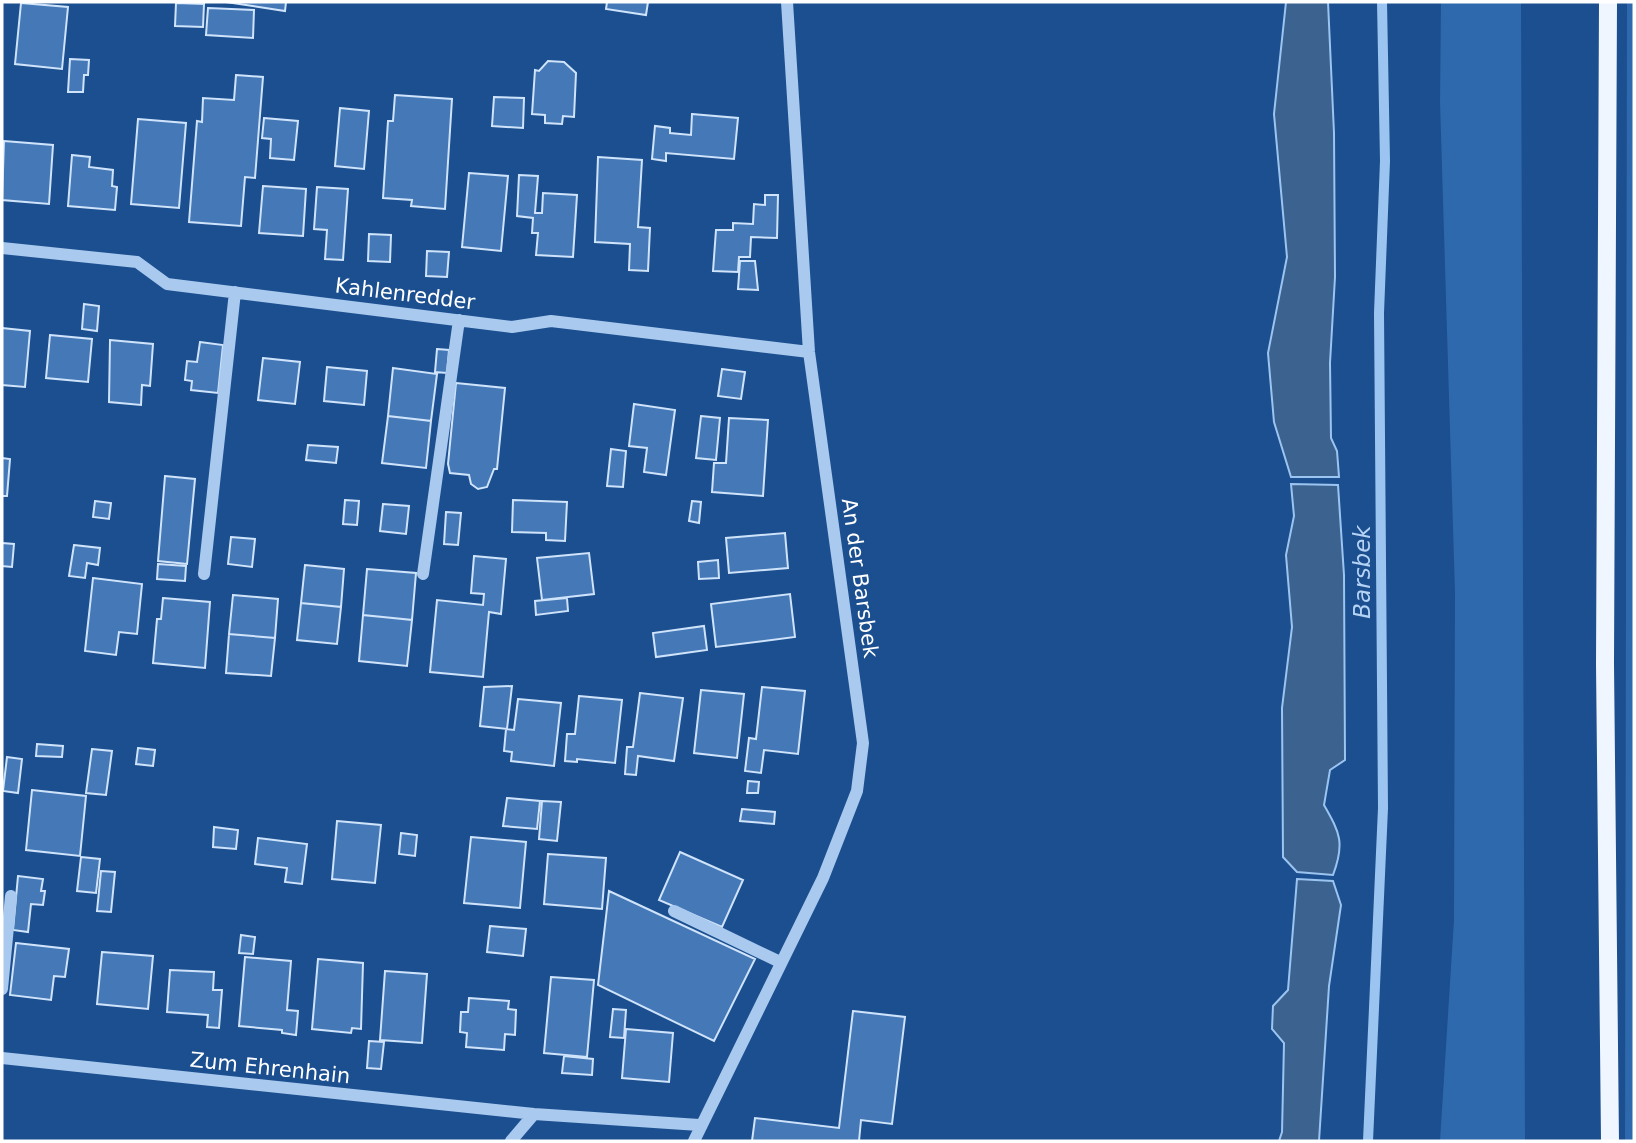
<svg xmlns="http://www.w3.org/2000/svg" width="1636" height="1143" font-family="'DejaVu Sans',sans-serif">
  <style>
    .green { fill: #2e69ad }
    .water { fill: #3c6290; stroke: #9cc4f0; stroke-width: 2 }
    .lines { fill: none; stroke-linecap: round; stroke-linejoin: round }
    .stream { stroke: #9cc4f0; stroke-width: 10 }
    .building { fill: #4478b7; stroke: #cfe3fa; stroke-width: 2 }
    .minor { stroke: #a9c9ee; stroke-width: 12 }
    .major { stroke: #f0f6ff; stroke-width: 18 }
    .labels { text-anchor: middle; dominant-baseline: central; stroke-width: 6; stroke-linejoin: round; paint-order: stroke }
    .street-label { font-size: 21px; fill: #fff; stroke: #1b4f8f }
    .water-label { font-size: 23px; font-style: italic; fill: #b5d3f5; stroke: #1b4f8f }
  </style>
  <rect width="100%" height="100%" fill="#1b4f8f"/>
  <path class="green" d="M1441 2H1521L1525 1141H1440L1454 920 1455 593 1440 102Z
    M1627 2H1634V1141H1625Z"/>
  <path class="water" d="M1286 2H1328L1334 133 1335 277 1330 363 1331 438 1337 451 1339 477H1291L1274 422 1268 353 1287 257 1274 114Z
    M1291 484 1338 485 1344 575 1345 760 1330 770 1324 805C1340 833 1345 843 1333 875L1297 872 1283 857 1282 708 1292 627 1286 555 1294 516Z
    M1297 879 1333 881 1341 905 1329 986 1319 1141H1279L1282 1132 1284 1043 1272 1029 1273 1006 1288 990Z"/>
  <g class="lines">
    <path class="stream" d="M1368 1141 1383 808 1379 313 1385 161 1382 2"/>
  </g>
  <path class="building" d="M226 2H286L285 11Z
    M607 2H648L646 15 606 9Z
    M21 3 68 7 62 69 15 64Z
    M176 3 204 4 203 27 175 26Z
    M208 8 254 10 253 38 206 35Z
    M70 59 89 60 88 75H84L83 92H68Z
    M548 61 564 62 576 73 574 117 563 116 562 124 545 123V115L532 114 535 70 539 71Z
    M236 75 263 77 255 178 245 177 241 226 189 222 197 121 202 122 203 98 234 100Z
    M395 95 452 99 445 209 411 206 412 200 383 198 388 121H393Z
    M494 97 524 98 523 128 492 126Z
    M340 108 369 111 364 169 335 166Z
    M692 114 738 118 734 159 666 153V161L652 159 655 126 670 128V133L691 135Z
    M264 118 298 121 294 160 270 158 271 139 262 138Z
    M138 119 186 123 179 208 131 204Z
    M4 141 53 145 49 204 2 200Z
    M72 155 90 157 89 167 113 170 112 186 117 187 115 210 68 206Z
    M598 157 642 160 638 227 650 228 648 271 629 270 630 244 595 242Z
    M469 173 508 176 501 251 462 247Z
    M519 175 538 176 535 213H542L543 193 577 195 573 257 536 255 538 233H532L533 218 517 216Z
    M263 186 306 189 303 236 259 233Z
    M317 187 348 189 343 260 325 259 327 230 314 229Z
    M765 195H778L777 238 751 237 750 257H739L738 272 713 271 716 230H733V223L753 224 754 204 765 205Z
    M369 234 391 235 390 262 368 261Z
    M427 251 449 252 447 277 426 276Z
    M740 261H755L758 290 738 289Z
    M84 304 99 306 97 331 82 329Z
    M2 328 30 331 25 387 2 385Z
    M50 335 92 339 88 382 46 378Z
    M110 340 153 344 150 386 142 385 141 405 109 402Z
    M200 342 223 345 218 393 191 390 192 381 185 380 187 361 197 362Z
    M437 349 449 350 447 373 435 372Z
    M263 358 300 362 295 404 258 400Z
    M327 367 367 371 364 405 324 401Z
    M393 368 437 374 431 421 388 416Z
    M722 369 745 372 741 399 718 396Z
    M456 383 505 388 497 469H494L487 487 478 489 471 484 469 475 450 473 448 464Z
    M634 404 675 410 666 475 644 472 647 448 629 446Z
    M388 416 431 421 426 468 382 463Z
    M701 416 720 418 716 460 696 458Z
    M729 418 768 420 763 496 712 492 714 463H726Z
    M308 445 338 447 336 463 306 460Z
    M611 449 626 451 623 487 607 486Z
    M2 458 10 459 7 496H2Z
    M165 476 195 479 187 564 158 561Z
    M345 500 359 501 357 525 343 524Z
    M513 500 567 502 565 541 546 540V533L512 532Z
    M95 501 111 503 109 519 93 517Z
    M692 501 701 502 699 523 689 521Z
    M383 504 409 506 406 534 380 531Z
    M446 512 461 513 458 545 444 544Z
    M785 533 788 568 729 573 726 538Z
    M231 537 255 539 252 567 228 564Z
    M2 543 14 544 12 567 2 566Z
    M74 545 100 548 98 565 87 563 85 578 69 576Z
    M589 553 594 594 542 600 537 558Z
    M474 556 506 559 501 614 489 612 483 677 430 672 437 600 483 605 484 594 471 593Z
    M718 560 719 578 699 579 698 562Z
    M158 564 186 566 185 581 157 579Z
    M305 565 344 569 341 607 301 603Z
    M367 569 416 573 412 620 363 615Z
    M93 578 142 584 137 634 119 632 116 655 85 651Z
    M790 594 795 637 716 647 711 604Z
    M233 595 278 599 275 638 229 634Z
    M163 598 210 602 205 668 153 663 157 619H161Z
    M567 598 568 611 536 615 535 601Z
    M301 603 341 607 337 644 297 640Z
    M363 615 412 620 407 666 359 661Z
    M704 626 707 650 656 657 653 633Z
    M229 634 275 638 271 676 226 673Z
    M512 686 507 729 480 726 484 687Z
    M762 687 805 691 798 754 764 750 761 773 745 771 749 738 756 739Z
    M701 690 744 694 737 758 694 753Z
    M640 693 683 698 674 761 638 756 636 775 625 774 627 747H633Z
    M579 696 622 700 615 763 577 759V762L565 761 567 734H575Z
    M518 699 561 703 554 766 511 761 512 752 504 751 506 729 514 730Z
    M37 744 63 746 62 757 36 756Z
    M138 748 155 750 153 766 136 764Z
    M92 749 112 751 106 795 86 793Z
    M7 757 22 759 18 793 3 791Z
    M748 781 759 782 758 793H747Z
    M32 790 86 796 80 856 26 850Z
    M507 798 540 801 537 829 503 826Z
    M542 801 561 802 557 841 539 839Z
    M742 809 775 812 774 824 740 821Z
    M337 821 381 825 375 883 332 879Z
    M214 827 238 830 236 849 213 847Z
    M401 833 417 835 415 856 399 854Z
    M471 837 526 842 520 908 464 903Z
    M258 838 307 844 302 884 285 882 287 868 255 864Z
    M680 852 743 880 722 927 659 900Z
    M548 854 606 858 602 909 544 904Z
    M81 857 100 859 96 893 77 891Z
    M101 871 115 872 111 912 97 911Z
    M18 876 43 879 41 891H45L43 905 31 904 28 932 13 930Z
    M609 891 755 959 714 1041 598 985Z
    M490 926 526 929 523 956 487 952Z
    M241 935 255 937 253 954 239 953Z
    M16 943 69 949 65 977 54 976 51 1000 10 995Z
    M102 952 153 956 148 1009 97 1004Z
    M245 957 291 961 287 1010 298 1011 296 1035 282 1033V1030L239 1026Z
    M318 959 363 963 361 1029 352 1028 351 1033 312 1029Z
    M170 970 214 972 213 990H222L219 1028 207 1027 208 1015 167 1012Z
    M385 971 427 974 422 1043 380 1040Z
    M551 977 594 980 587 1057 544 1053Z
    M469 998 509 1001 508 1009 516 1010 515 1035 505 1034 504 1050 466 1047 467 1033 460 1032 461 1012H468Z
    M613 1009 626 1010 624 1038 610 1037Z
    M853 1011 905 1017 892 1124 861 1120 859 1141H752L755 1118 839 1128Z
    M626 1029 673 1033 669 1082 622 1078Z
    M369 1041 384 1042 381 1069 367 1068Z
    M564 1056 593 1059 592 1075 562 1073Z"/>
  <g class="lines">
    <path class="minor" d="M2 248 137 262 167 284 512 327 551 321 809 352
      M204 574 235 292
      M423 574 459 320
      M674 911 780 962
      M2 989 11 896
      M2 1058 534 1114 699 1125
      M511 1141 534 1114
      M694 1141 823 878 857 791 863 743 809 352 787 2"/>
    <path class="major" d="M1608 2 1605 664 1610 1141"/>
  </g>
  <g class="labels">
    <g class="street-label">
      <text transform="translate(405 294) rotate(7)">Kahlenredder</text>
      <text transform="translate(860 578) rotate(82)">An der Barsbek</text>
      <text transform="translate(270 1068) rotate(6)">Zum Ehrenhain</text>
    </g>
    <g class="water-label">
      <text transform="translate(1362 572) rotate(-90)">Barsbek</text>
    </g>
  </g>
  <rect width="1636" height="1143" fill="none" stroke="#ffffff" stroke-width="7"/>
</svg>
